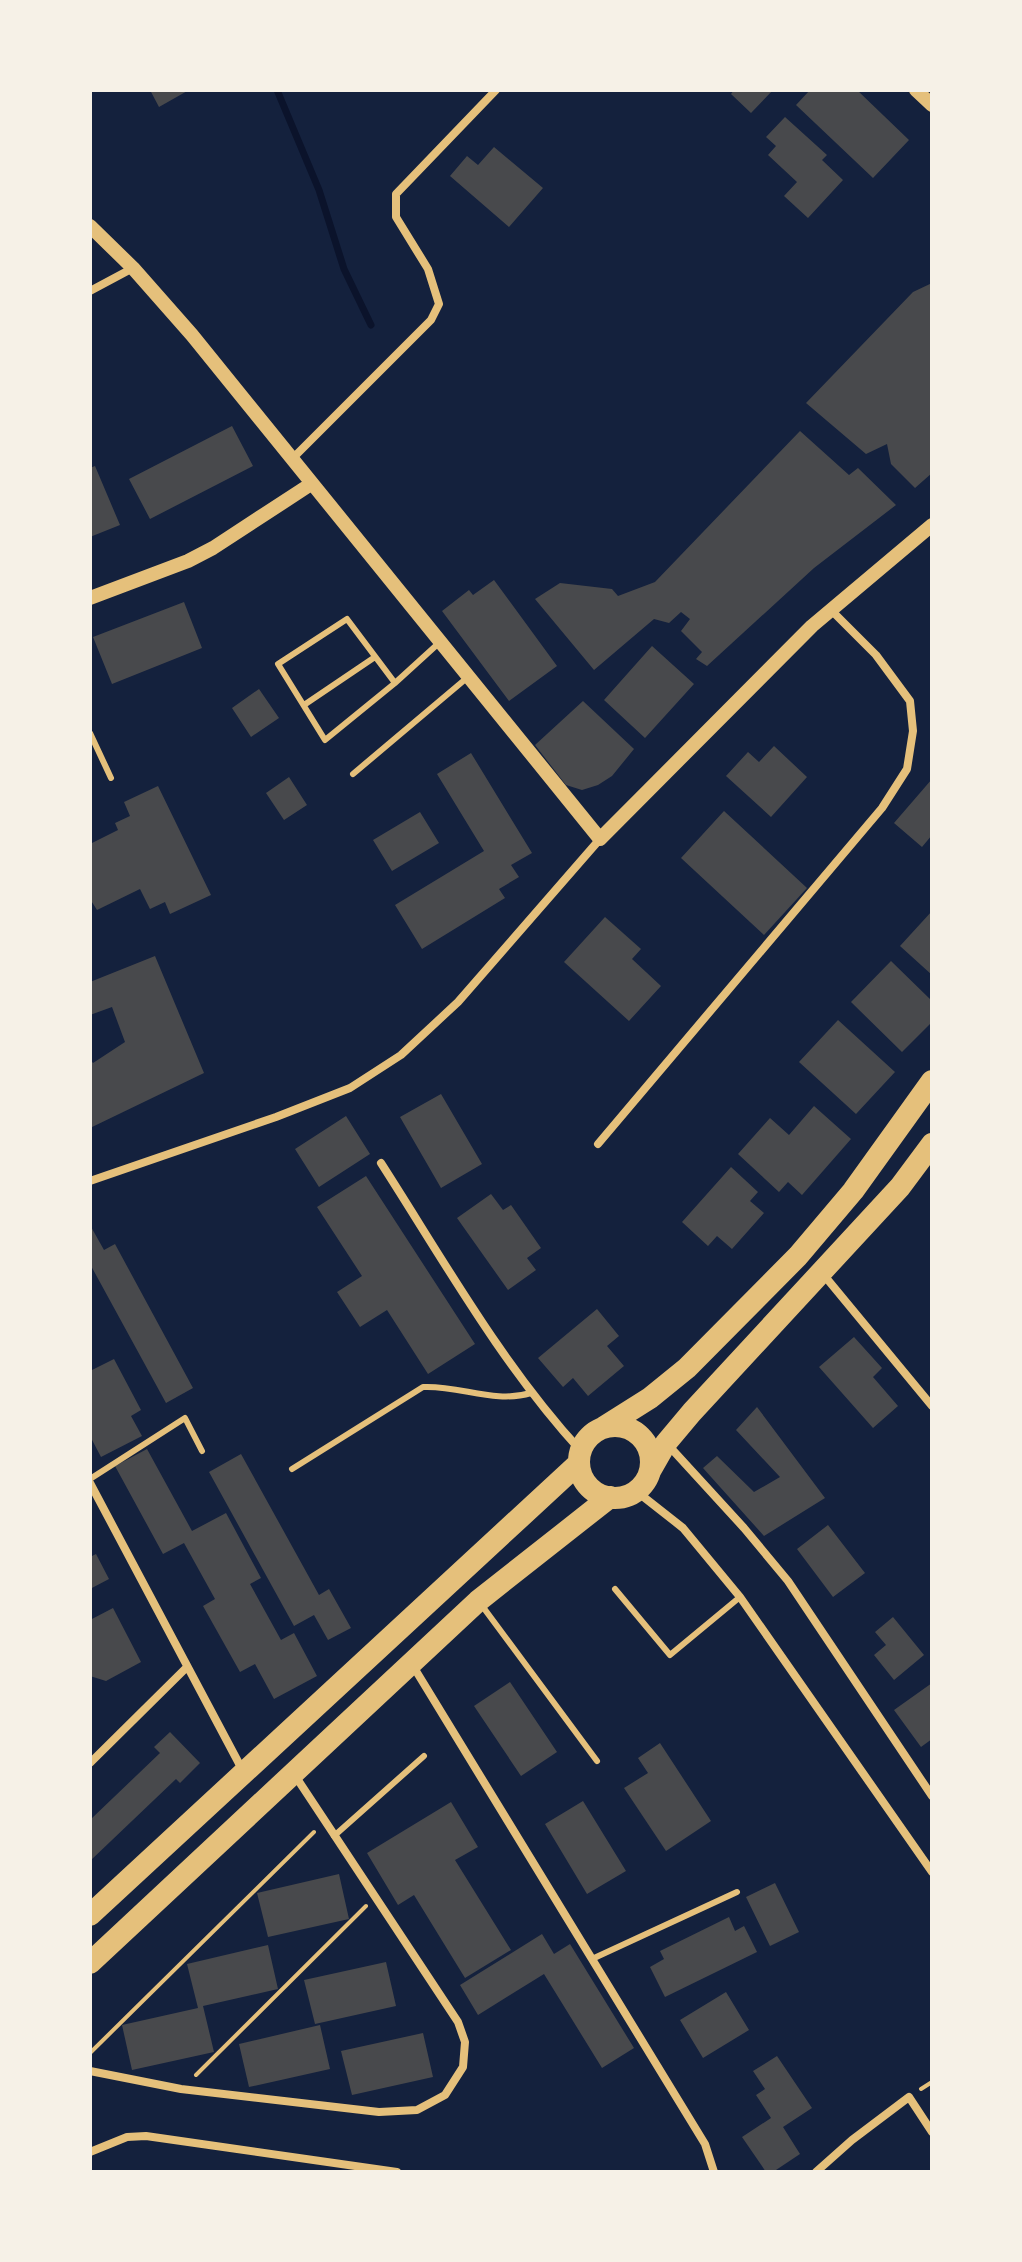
<svg xmlns="http://www.w3.org/2000/svg" width="1022" height="2262" font-family="'Public Sans',sans-serif">
  <style>
    .lines { fill: none; stroke-linecap: round; stroke-linejoin: round }
    .stream { stroke: #0b132b; stroke-width: 7 }
    .building { fill: #48494c }
    .path { stroke: #e5c07b; stroke-width: 4 }
    .service { stroke: #e5c07b; stroke-width: 6 }
    .minor { stroke: #e5c07b; stroke-width: 8 }
    .tertiary { stroke: #e5c07b; stroke-width: 14 }
    .trunk { stroke: #e5c07b; stroke-width: 22 }
  </style>
  <rect width="100%" height="100%" fill="#14213d"/>
  <g class="lines">
    <path class="stream" d="M277 90 319 190 344 269 371 325"/>
  </g>
  <path class="building" d="M150 90H189L159 107Z
    M734 90H773L751 113 731 94Z
    M810 90H857L909 140 873 178 796 105Z
    M785 117 827 155 822 160 843 180 808 218 784 196 797 182 768 155 776 146 766 137Z
    M494 147 543 188 509 227 450 176 467 156 478 165Z
    M932 283V473L915 488 891 464 887 444 866 454 806 403 913 292Z
    M232 426 253 466 150 519 129 479Z
    M800 431 849 475 858 468 896 505 814 568 707 666 696 659 702 652 681 631 690 619 681 612 669 623 654 619 594 670 535 599 560 583 612 589 618 596 655 582Z
    M95 466 120 525 90 537V468Z
    M494 580 557 666 509 701 442 611 469 590 473 595Z
    M184 602 202 648 112 684 93 637Z
    M652 646 694 684 645 738 604 700Z
    M259 689 279 718 251 737 232 708Z
    M583 701 634 749 612 776 598 785 582 790 566 785 535 745Z
    M774 746 807 777 771 817 726 776 748 752 759 762Z
    M471 753 532 853 511 865 519 877 499 889 505 898 422 949 395 905 484 851 437 774Z
    M289 777 307 805 284 820 266 793Z
    M932 779V835L922 847 894 823Z
    M158 786 211 895 170 914 165 902 150 909 140 889 97 910 90 899V844L118 830 115 823 130 816 124 802Z
    M724 811 807 888 764 935 681 858Z
    M420 812 439 843 392 871 373 840Z
    M932 911V975L900 946Z
    M605 917 641 949 632 959 661 986 629 1021 564 962Z
    M155 956 204 1073 90 1128V1059L93 1063 125 1042 112 1007 90 1015V982Z
    M891 961 932 1001V1022L902 1052 851 1002Z
    M838 1020 895 1072 856 1114 799 1062Z
    M441 1094 482 1164 441 1188 400 1117Z
    M814 1106 851 1139 802 1195 788 1182 779 1192 738 1154 770 1118 789 1135Z
    M346 1116 370 1154 319 1187 295 1149Z
    M731 1167 758 1192 750 1201 764 1213 732 1249 717 1236 708 1246 682 1222Z
    M366 1176 475 1344 428 1374 387 1310 360 1327 337 1292 362 1276 317 1207Z
    M491 1194 503 1210 511 1205 541 1248 527 1258 536 1270 508 1290 457 1218Z
    M90 1225 104 1250 115 1244 193 1388 166 1403 90 1264Z
    M597 1309 619 1336 607 1346 624 1366 588 1396 573 1378 563 1387 538 1358Z
    M854 1337 882 1368 873 1377 898 1406 873 1428 819 1367Z
    M114 1359 141 1410 131 1416 142 1436 101 1457 90 1436V1371Z
    M757 1407 825 1498 764 1536 703 1468 717 1456 754 1492 780 1477 736 1430Z
    M147 1449 192 1531 226 1513 261 1578 250 1584 281 1640 294 1633 317 1676 274 1699 255 1664 240 1672 203 1606 215 1599 184 1543 163 1554 115 1466Z
    M241 1454 319 1595 329 1589 351 1628 328 1640 314 1615 294 1626 209 1472Z
    M828 1525 865 1573 833 1597 797 1549Z
    M96 1554 109 1579 90 1589V1557Z
    M113 1608 141 1662 106 1681 90 1676V1620Z
    M893 1617 924 1655 894 1680 874 1655 886 1645 875 1632Z
    M510 1682 557 1752 521 1776 474 1706Z
    M932 1683V1739L921 1747 894 1710Z
    M170 1732 200 1763 180 1783 176 1779 90 1861V1820L160 1753 154 1747Z
    M660 1743 711 1821 666 1851 624 1788 648 1773 638 1758Z
    M583 1801 626 1871 587 1894 545 1824Z
    M451 1802 478 1847 455 1860 511 1950 465 1978 414 1895 398 1905 367 1853Z
    M339 1874 349 1919 268 1937 257 1893Z
    M775 1883 799 1932 770 1946 746 1897Z
    M729 1917 735 1931 744 1926 757 1952 665 1997 650 1967 664 1959 660 1951Z
    M542 1934 554 1954 570 1944 634 2048 602 2068 544 1974 478 2015 460 1985Z
    M268 1945 278 1989 203 2006 214 2052 132 2070 122 2025 198 2008 187 1964Z
    M386 1962 396 2006 315 2024 304 1980Z
    M726 1992 749 2030 703 2058 680 2020Z
    M320 2025 330 2069 249 2087 239 2044Z
    M423 2033 433 2077 352 2095 341 2051Z
    M777 2056 812 2108 783 2127 800 2154 773 2172H766L742 2137 771 2118 756 2095 765 2089 753 2071Z"/>
  <g class="lines">
    <path class="path" d="M90 2053 314 1832
      M196 2075 366 1906
      M921 2089 932 2082"/>
    <path class="service" d="M395 683 347 619 278 664 325 740 395 683 440 642
      M304 705 375 657
      M90 733 111 778
      M353 774 468 677
      M292 1469 423 1387C460 1385 494 1404 531 1393
      M90 1479 185 1418 202 1451
      M615 1589 670 1655 740 1597
      M480 1603 597 1761
      M334 1836 424 1756
      M592 1959 737 1892"/>
    <path class="minor" d="M90 291 133 268
      M292 459 431 320 439 304 428 269 396 217V194L496 90
      M598 1144 882 808 907 769 913 731 910 701 876 655 831 610
      M381 1163C444 1261 502 1365 581 1451
      M90 1181 276 1117 350 1088 401 1055 458 1002 600 839
      M823 1274 932 1406
      M669 1446 744 1528 788 1581 932 1796
      M90 1483 243 1771
      M636 1491 683 1528 740 1597 932 1872
      M413 1666 705 2144 714 2172
      M90 1763 187 1667
      M90 2071 181 2089 379 2112 417 2110 445 2095 463 2067 465 2042 458 2022 294 1774
      M90 2152 127 2137 146 2136 397 2172
      M816 2172 852 2140 909 2097 932 2132"/>
    <path class="tertiary" d="M916 90 932 105
      M90 226 133 268 192 335 600 839 812 626 932 525
      M90 598 188 561 213 548 311 484"/>
    <path class="trunk" d="M579 1462a36 36 0 1 1 72 0a36 36 0 1 1-72 0Z
      M604 1427 650 1398 687 1368 798 1256 853 1191 932 1081
      M650 1471 666 1443 692 1412 900 1187 932 1144
      M90 1915 579 1463
      M90 1963 478 1601 610 1497"/>
  </g>
  <rect width="1022" height="2262" fill="none" stroke="#f6f1e7" stroke-width="184"/>
</svg>
